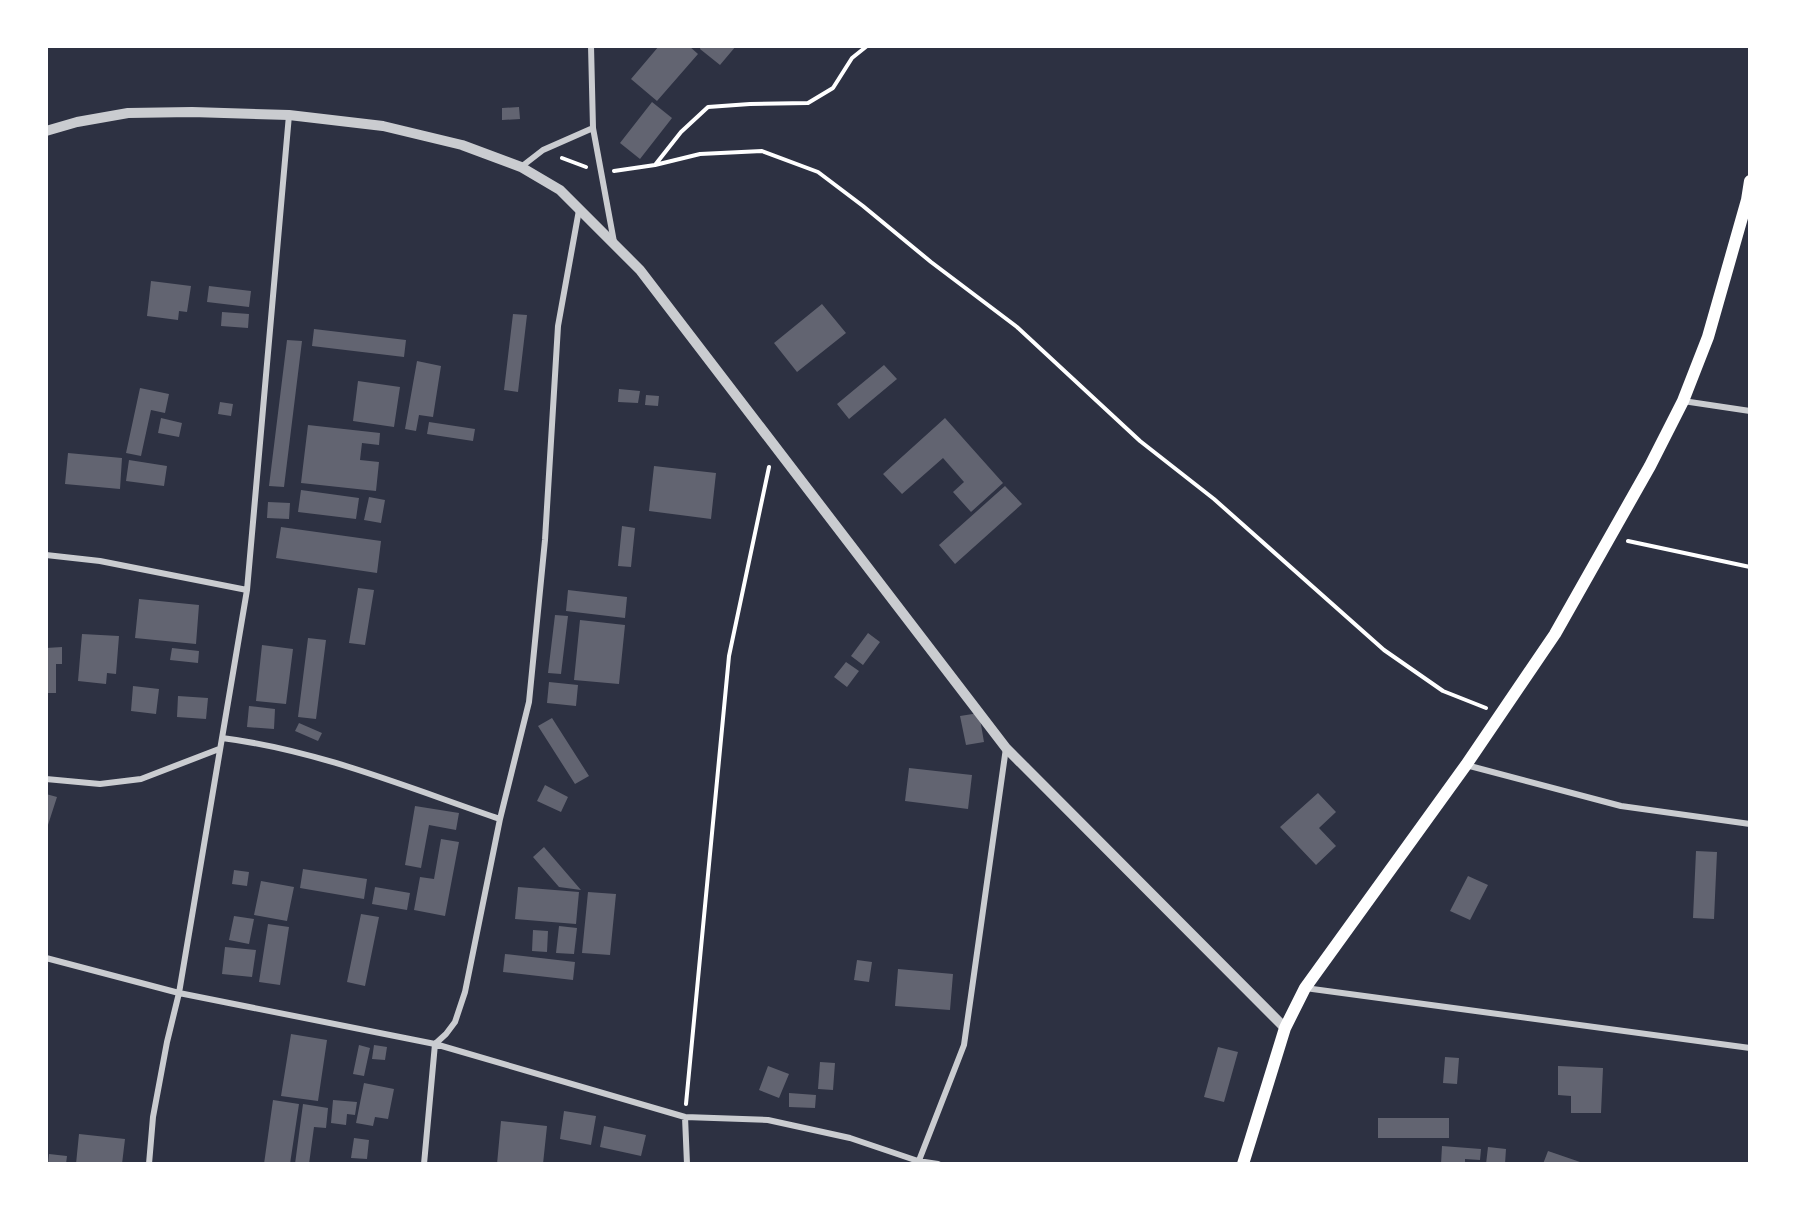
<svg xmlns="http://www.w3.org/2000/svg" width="1796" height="1210" font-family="'DM Sans',sans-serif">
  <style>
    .building { fill: #626471 }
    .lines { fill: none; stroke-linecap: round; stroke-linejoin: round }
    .path { stroke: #fff; stroke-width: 4 }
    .minor { stroke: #caccd0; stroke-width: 6 }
    .tertiary { stroke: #caccd0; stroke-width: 10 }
    .secondary { stroke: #fff; stroke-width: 12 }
  </style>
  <rect width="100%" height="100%" fill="#2d3142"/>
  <path class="building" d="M659 46H689L698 54 657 101 631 79Z
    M701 46H736L720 65 700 49Z
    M652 102 672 118 640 159 620 143Z
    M519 107 520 119 502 120V108Z
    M151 281 191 286 187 312 179 311 178 320 147 316Z
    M209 286 251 291 249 307 207 302Z
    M822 304 846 333 797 372 774 343Z
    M222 312 249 314 248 328 221 326Z
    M513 314 527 315 518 392 504 390Z
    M314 329 406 340 404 357 312 346Z
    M287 340 302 341 284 487 269 486Z
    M417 361 441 366 433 417 419 415 416 431 405 429Z
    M884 365 897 379 849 419 837 404Z
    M358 381 400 387 394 427 353 421Z
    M140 388 169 394 165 413 151 410 141 456 126 453Z
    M619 389 640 391 638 403 618 402Z
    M646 395 659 396 658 406 645 405Z
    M220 402 233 404 231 416 218 414Z
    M161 418 182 423 179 437 158 433Z
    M945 418 1003 483 971 512 953 492 964 482 943 458 902 494 883 474Z
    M429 422 475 429 473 441 427 434Z
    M308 425 380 433 379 445 362 443 360 460 379 462 376 491 301 483Z
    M68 453 122 458 120 489 65 484Z
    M129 460 167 466 164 486 126 481Z
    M654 466 716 473 711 519 649 511Z
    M1005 486 1022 504 955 564 939 545Z
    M301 490 359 498 356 519 298 512Z
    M369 497 385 500 381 523 364 520Z
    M268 502 290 503 289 519 267 518Z
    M622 526 635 528 631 567 618 566Z
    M281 527 381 541 377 573 276 558Z
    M358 588 374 590 365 645 349 643Z
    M568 590 627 597 625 618 566 611Z
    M139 599 199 605 196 644 135 638Z
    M555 615 568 616 561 674 548 673Z
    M580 620 625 625 619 684 574 680Z
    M868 633 880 642 863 665 851 656Z
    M82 634 119 636 116 674 107 673 106 684 78 681Z
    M308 638 326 640 316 719 298 717Z
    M262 645 293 649 286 704 256 701Z
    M62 647V664H56V693H46V648Z
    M172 648 199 651 198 663 170 660Z
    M846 662 859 671 847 687 834 677Z
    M549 682 578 685 576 706 547 703Z
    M133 686 159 689 156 714 131 711Z
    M178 696 208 698 206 719 177 717Z
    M249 706 275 709 274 729 247 727Z
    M979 713 984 742 966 745 960 716Z
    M552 718 589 776 575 784 538 726Z
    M299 723 322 733 318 741 295 731Z
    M909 768 972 775 968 809 905 801Z
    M545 785 568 797 561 812 537 801Z
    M1318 793 1336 812 1319 828 1336 846 1316 865 1280 827Z
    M46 794 57 797 47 828H46Z
    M415 806 459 813 456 830 429 825 421 868 405 865Z
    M441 839 459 842 445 916 414 910 420 877 434 879Z
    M544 847 581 890 559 887 533 857Z
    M1696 851 1717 852 1714 919 1693 918Z
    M303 869 367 879 364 899 300 888Z
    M234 870 249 872 247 886 232 884Z
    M1468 876 1488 885 1470 920 1450 911Z
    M261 881 294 887 287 921 254 915Z
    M375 887 410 893 407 910 372 904Z
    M518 887 579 892 576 924 515 919Z
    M588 892 616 894 610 955 582 953Z
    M361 914 379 917 365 986 347 982Z
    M234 916 254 919 249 944 229 940Z
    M268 924 289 927 280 985 259 982Z
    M559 926 577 928 574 954 556 953Z
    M533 930 548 931 547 952 532 951Z
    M225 947 256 950 252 977 222 974Z
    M505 954 575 962 573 980 503 972Z
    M857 960 872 962 869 982 854 980Z
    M898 969 953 974 950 1010 895 1006Z
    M291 1034 327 1040 318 1101 281 1096Z
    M359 1045 370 1048 364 1076 353 1074Z
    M374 1045 387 1047 385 1060 372 1059Z
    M1218 1047 1238 1052 1224 1102 1204 1097Z
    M1445 1057 1459 1058 1457 1084 1443 1083Z
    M820 1062 835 1063 833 1090 818 1089Z
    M768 1066 789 1074 779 1098 759 1090Z
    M1558 1066 1603 1068 1601 1113H1571V1096L1558 1095Z
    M364 1083 394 1089 388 1119 375 1117 373 1126 356 1123Z
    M789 1093 816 1095 815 1108 789 1107Z
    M273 1100 299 1104 290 1164H264Z
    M333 1100 357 1102 355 1115 347 1114 346 1125 331 1123Z
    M303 1104 328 1108 326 1128 314 1127 309 1164H295Z
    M564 1111 596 1116 591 1145 560 1139Z
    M1378 1118H1449V1138H1378Z
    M501 1121 547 1126 543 1164H497Z
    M604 1126 646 1135 641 1156 600 1147Z
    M79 1134 125 1139 122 1164H76Z
    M354 1138 369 1140 367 1159 351 1158Z
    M1442 1146 1481 1149 1480 1160 1465 1159V1164H1441Z
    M1488 1147 1506 1149 1505 1164H1486Z
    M1548 1151 1583 1163V1164H1543Z
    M49 1154 67 1156 66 1164H48Z"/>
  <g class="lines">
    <path class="path" d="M562 158 586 167
      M655 165 681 132 708 107 750 104 808 103 833 88 852 58 867 46
      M614 171 655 165 700 154 762 151 818 172 863 206 931 262 1017 327 1140 441 1214 499 1384 650 1443 691 1486 708
      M1628 541 1750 567
      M686 1104 729 656 769 467"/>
    <path class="minor" d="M593 128 614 242
      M521 167 543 150 593 128 591 46
      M1683 401 1750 411
      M46 555 100 561 247 590
      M222 738 247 590 289 115
      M1466 765 1621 806 1750 824
      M46 779 100 784 141 779 219 749
      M46 958 179 993 435 1044 685 1117 768 1120 850 1138 918 1161 938 1164
      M1305 988 1750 1048
      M685 1117 687 1164
      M918 1163 964 1045 1006 748
      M149 1164 153 1117 167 1042 179 993 222 738C318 750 409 788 500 819
      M424 1164 435 1044 446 1034 455 1022 465 992 500 819 529 702 545 540 558 326 579 210"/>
    <path class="tertiary" d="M46 131 77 122 128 113 192 112 289 115 383 126 462 145 521 167 560 190 640 270 1006 748 1285 1028"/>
    <path class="secondary" d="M1243 1164 1285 1028 1305 988 1466 765 1555 634 1650 466 1683 401 1708 337 1747 200 1750 181"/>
  </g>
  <rect width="1796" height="1210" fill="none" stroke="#ffffff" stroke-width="96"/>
</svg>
